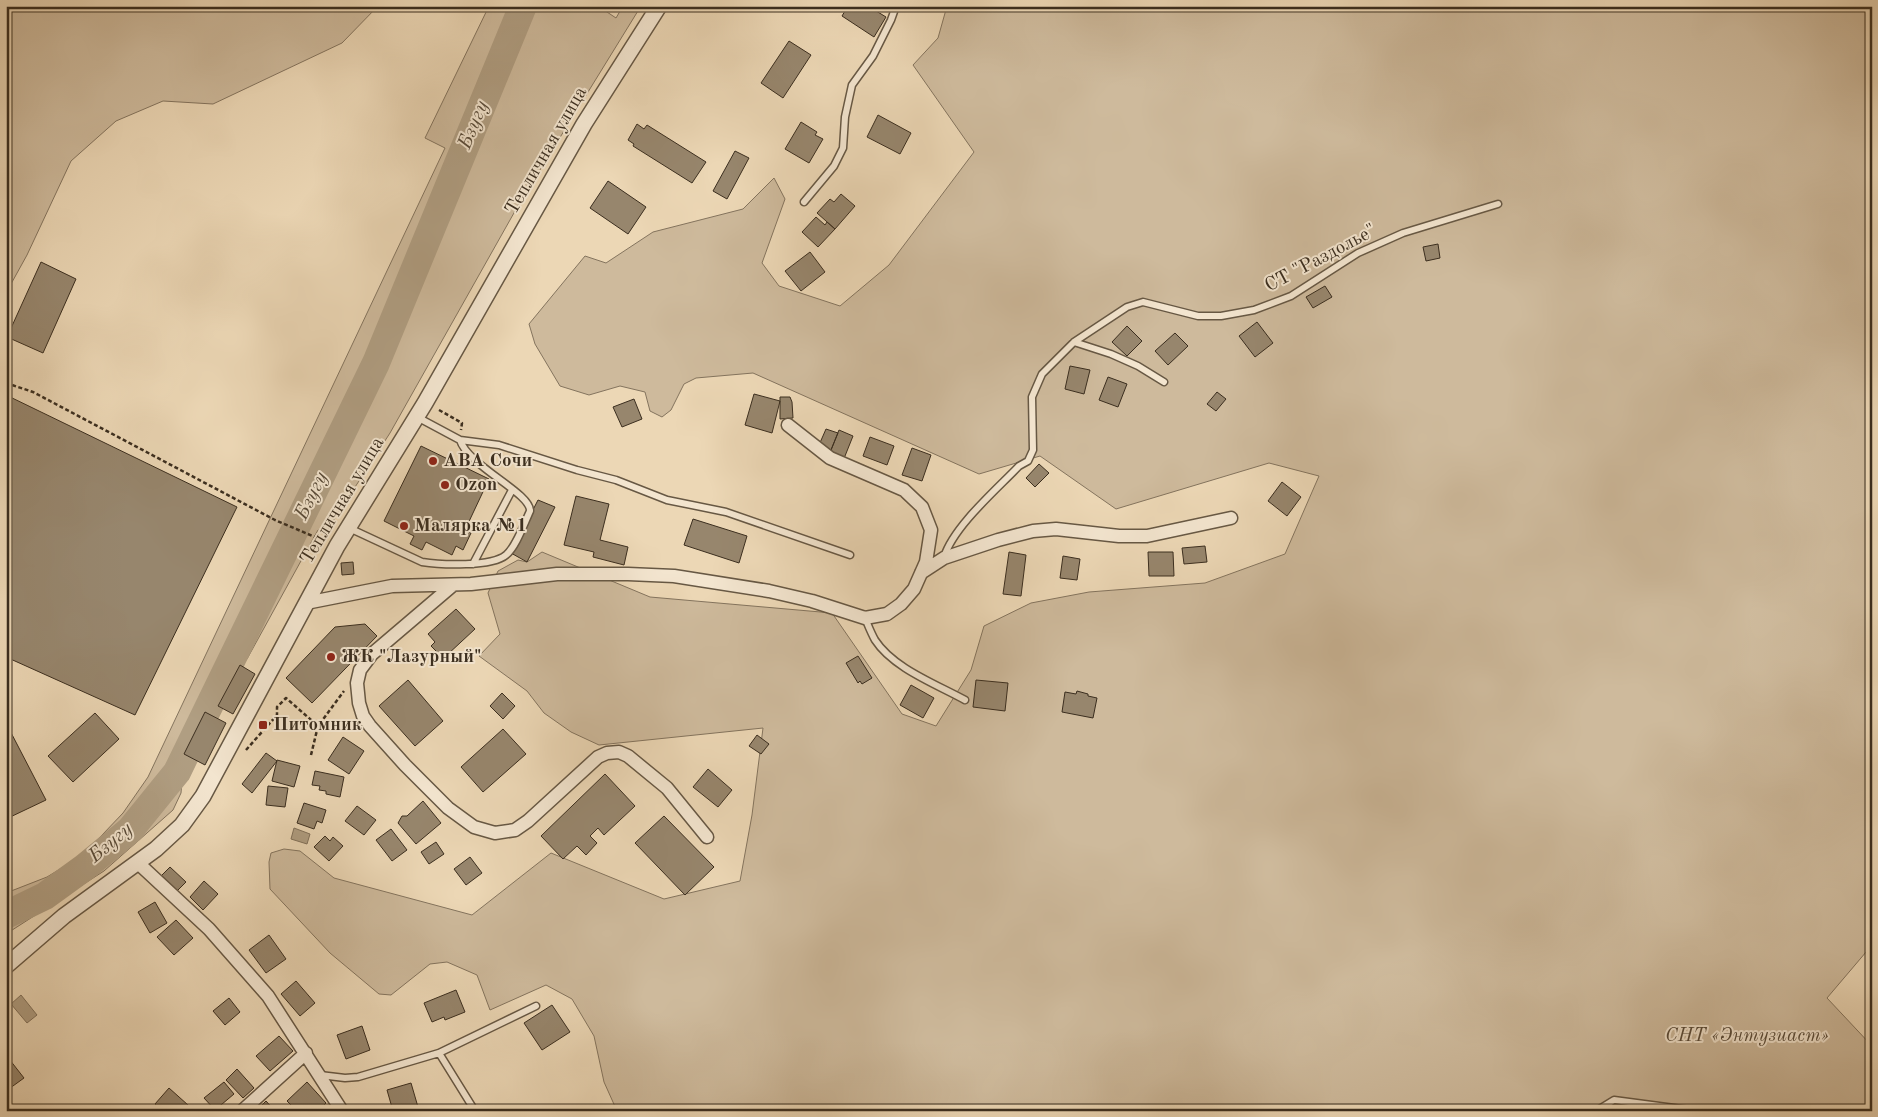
<svg xmlns="http://www.w3.org/2000/svg" width="1878" height="1117" font-family="'Old Standard TT',serif">
  <style>
    .green { fill: #ceba9c; stroke: #84745e }
    .water { fill: #b09e82; stroke: #81715a }
    .lines { fill: none; stroke-linecap: round; stroke-linejoin: round }
    .river { stroke: #b09e82; stroke-width: 28 }
    .building { fill: #97866d; stroke: #3b2e1f }
    .service-casing { stroke: #675844; stroke-width: 9 }
    .minor-casing { stroke: #675844; stroke-width: 15 }
    .tertiary-casing { stroke: #675844; stroke-width: 18 }
    .path { stroke: #3b2e1f; stroke-width: 2.5; stroke-dasharray: 4 2.5; stroke-linecap: butt }
    .service { stroke: #f3e5cf; stroke-width: 6 }
    .minor { stroke: #f3e5cf; stroke-width: 12 }
    .tertiary { stroke: #f3e5cf; stroke-width: 15 }
    .poi-dot { fill: #8f2418; stroke: #f3e5cf; stroke-width: 2 }
    .labels { text-anchor: middle; dominant-baseline: central; stroke-width: 4; stroke-linejoin: round; paint-order: stroke }
    .street-label { font-size: 19px; fill: #3b2e1f; stroke: #f3e5cf }
    .poi-label { font-size: 19px; font-weight: bold; fill: #3b2e1f; stroke: #f3e5cf; text-anchor: start }
    .park-label { font-size: 19px; font-style: italic; fill: #584a38; stroke: #f3e5cf }
    .water-label { font-size: 20px; font-style: italic; fill: #584a38; stroke: #f3e5cf }
  </style>
  <rect width="100%" height="100%" fill="#ecd7b5"/>
  <filter id="stains"><feTurbulence type="fractalNoise" baseFrequency=".004" numOctaves="4"/><feColorMatrix values="0 0 0 0 .2 0 0 0 0 .09 0 0 0 0 .02 0 0 0 .5 -.17"/></filter>
  <radialGradient id="worn" r=".72"><stop offset=".6" stop-color="#630" stop-opacity="0"/><stop offset="1" stop-color="#630" stop-opacity=".3"/></radialGradient>
  <path class="green" d="M6 6H378L342 43 213 104 163 101 116 121 71 161 27 255 6 293Z
    M489 6H598L616 18 623 6H641L519 204 390 433 326 532 318 530 247 659 209 702 183 768 181 793 173 810 104 871 6 934V893L47 877 83 855 123 813 148 777 445 148 425 138Z
    M947 6H1872V945L1827 998 1872 1046V1111H617L604 1082 594 1036 572 999 546 985 490 1010 477 975 447 962 430 964 391 995 379 994 330 953 270 889 269 862 271 853 284 849 300 851 334 878 472 915 551 853 664 899 740 881 752 815 763 728 599 745 571 732 544 713 527 691 479 656 500 634 488 593 498 571 518 560 527 562 542 552 650 597 832 613 902 714 936 726 971 670 984 626 1031 603 1089 592 1205 583 1285 554 1319 476 1269 463 1116 509 1040 456 979 474 753 373 696 378 684 384 671 410 662 417 650 411 645 392 620 386 589 395 560 386 535 344 529 324 585 256 606 263 653 232 743 209 774 178 785 199 762 263 779 286 840 306 889 265 974 152 913 65 938 38Z"/>
  <path class="water" d="M294 828 310 834 307 844 291 839Z
    M21 995 37 1015 27 1023 11 1004Z"/>
  <g class="lines">
    <path class="river" d="M6 915 45 896 85 867 130 830 177 772 376 363 523 6"/>
  </g>
  <path class="building" d="M848 6H868L886 17 874 37 842 16Z
    M789 41 811 55 783 98 761 83Z
    M878 115 911 133 900 154 867 137Z
    M801 122 817 132 815 135 823 139 809 163 785 149Z
    M637 124 644 129 647 125 706 162 692 183 633 146 634 144 628 140Z
    M735 151 749 158 727 199 713 191Z
    M608 181 646 207 628 234 590 208Z
    M841 194 855 206 835 229 817 213 830 199 834 202Z
    M816 217 825 225 827 222 835 229 818 247 802 232Z
    M1438 244 1440 258 1426 261 1423 247Z
    M810 252 825 272 801 291 785 271Z
    M41 262 76 279 43 353 7 337Z
    M1325 286 1332 297 1313 308 1306 297Z
    M1257 322 1273 343 1255 357 1239 336Z
    M1127 326 1142 341 1127 356 1112 342Z
    M1175 333 1188 346 1168 365 1155 351Z
    M1070 366 1090 370 1084 394 1065 389Z
    M1108 377 1127 384 1118 407 1099 400Z
    M1217 392 1226 399 1216 411 1207 404Z
    M754 394 780 401 772 433 745 425Z
    M6 395 237 507 135 715 6 657Z
    M780 397H790L792 402 793 418 780 419Z
    M634 399 642 419 622 427 613 407Z
    M826 429 838 433 831 450 819 445Z
    M839 430 853 436 843 461 829 455Z
    M870 437 894 446 887 465 863 456Z
    M421 446 489 479 465 530 471 533 463 550 456 546 452 555 426 542 422 550 410 544 414 536 384 521Z
    M912 448 931 455 922 481 902 475Z
    M1039 464 1049 473 1035 487 1026 478Z
    M1282 482 1301 497 1287 516 1268 501Z
    M576 496 609 504 600 540 628 547 624 565 593 557 594 552 564 545Z
    M538 500 555 507 527 562 511 553Z
    M693 519 747 536 739 563 684 545Z
    M1205 546 1207 562 1184 564 1182 548Z
    M1009 552 1026 555 1021 596 1003 594Z
    M1148 552H1173L1174 576H1149Z
    M1063 556 1080 559 1077 580 1060 578Z
    M353 562 354 574 342 575 341 563Z
    M456 609 475 629 447 655 445 652 441 656 431 646 435 642 428 634Z
    M365 624 377 636 312 703 286 678 335 627Z
    M858 656 872 678 862 684 860 681 858 683 846 663Z
    M240 665 255 674 233 714 218 706Z
    M408 680 443 721 415 746 379 706Z
    M976 680 1008 683 1005 711 973 707Z
    M911 685 934 698 923 718 900 705Z
    M1077 691 1088 694V696L1097 698 1093 718 1062 712 1065 692 1076 694Z
    M502 693 515 706 503 719 490 706Z
    M205 712 226 723 205 765 184 754Z
    M95 713 119 739 73 782 48 756Z
    M6 723 46 800 6 819Z
    M503 729 526 754 483 792 461 767Z
    M757 735 769 744 761 754 749 746Z
    M343 737 364 751 349 774 328 760Z
    M266 753 277 761 252 793 242 784Z
    M277 760 300 766 294 787 272 781Z
    M708 769 732 790 718 807 693 787Z
    M315 771 344 777 340 797 326 794V791L319 790 320 786 312 785Z
    M605 774 635 806 604 835 598 828 590 836 597 843 586 855 577 846 563 859 541 836Z
    M268 786 288 788 285 807 266 805Z
    M423 801 441 823 416 844 398 823 402 816H407Z
    M304 803 326 810 322 823 317 821 314 829 297 823Z
    M357 806 376 820 364 835 345 821Z
    M664 816 714 867 685 895 635 843Z
    M391 829 407 850 392 861 376 840Z
    M325 836 330 841 333 837 343 846 329 861 314 847Z
    M436 842 444 854 429 864 421 852Z
    M470 857 482 873 466 885 454 869Z
    M170 867 186 882 173 895 158 879Z
    M204 881 218 894 203 910 190 897Z
    M155 902 167 923 150 933 138 912Z
    M176 920 193 938 174 955 157 937Z
    M269 935 286 959 266 973 249 950Z
    M296 981 315 1003 300 1016 281 994Z
    M456 990 465 1012 445 1020 444 1017 432 1022 424 1003Z
    M229 998 240 1012 225 1025 213 1011Z
    M552 1005 570 1032 542 1050 524 1023Z
    M362 1026 370 1050 346 1059 337 1035Z
    M279 1036 293 1051 270 1071 256 1056Z
    M6 1055 24 1078 6 1091Z
    M237 1069 254 1088 243 1098 226 1080Z
    M224 1082 234 1094 215 1110 204 1098Z
    M307 1082 326 1103 318 1111H297L287 1101Z
    M411 1083 418 1107 405 1111H393L387 1090Z
    M169 1088 188 1105 183 1111H162L155 1104Z
    M266 1101 275 1111H256Z"/>
  <g class="lines">
    <defs>
      <path id="service" d="M804 202 834 166 843 148 845 117 852 85 873 56 891 20 896 6
        M1074 342 1111 354 1138 366 1164 382
        M417 417 460 440 499 445 577 470 616 480 667 500 726 512 850 555
        M349 528 422 562C441 565 492 567 506 555 516 547 524 524 530 511 531 493 468 466 460 440
        M944 557C954 526 996 490 1019 466L1028 461 1033 450 1032 397 1042 374 1074 342 1127 307 1143 302 1198 316H1221L1254 310 1291 296 1358 253 1403 233 1498 204
        M473 564 512 490
        M865 618C868 625 871 633 875 640 893 668 936 684 965 700
        M439 1053 475 1111
        M320 1075 345 1078 358 1077 439 1053 536 1006
        M1596 1111 1614 1100 1697 1111"/>
      <path id="minor" d="M921 573 944 558 998 540 1033 531 1056 529 1119 536H1147L1231 518
        M453 585 372 654 360 670 357 683 359 703 363 716 370 726 405 765 448 808 474 827 495 833 515 830 528 821 598 757 607 753 619 752 628 756 667 788 707 837
        M306 603 392 586 471 584 557 574H628L674 576 769 591 812 601 865 618 887 614 901 604 914 589 926 562 931 530 922 507 904 490 830 458 788 425
        M138 863 209 929 268 996 342 1111
        M242 1111 306 1053"/>
      <path id="tertiary" d="M6 966 64 916 156 849 182 825 203 796 337 546 425 403 584 124 659 6"/>
    </defs>
    <use href="#service" class="service-casing"/>
    <use href="#minor" class="minor-casing"/>
    <use href="#tertiary" class="tertiary-casing"/>
    <path class="path" d="M6 383 33 392 275 520 322 540
      M439 410 462 423 461 430
      M246 750 277 715V707L286 698 318 726
      M311 755 318 726 344 691"/>
    <use href="#service" class="service"/>
    <use href="#minor" class="minor"/>
    <use href="#tertiary" class="tertiary"/>
  </g>
  <g class="poi-dot">
    <circle cx="433" cy="461" r="5"/>
    <circle cx="445" cy="485" r="5"/>
    <circle cx="404" cy="526" r="5"/>
    <circle cx="331" cy="657" r="5"/>
    <rect x="258" y="720" width="10" height="10" rx="2.5"/>
  </g>
  <g class="labels">
    <g class="street-label">
      <text transform="translate(547 151) rotate(-60)">Тепличная улица</text>
      <text transform="translate(1321 259) rotate(-28)">СТ "Раздолье"</text>
      <text transform="translate(343 501) rotate(-59)">Тепличная улица</text>
    </g>
    <g class="poi-label">
      <text x="443" y="461">АВА Сочи</text>
      <text x="455" y="485">Ozon</text>
      <text x="414" y="526">Малярка №1</text>
      <text x="341" y="657">ЖК "Лазурный"</text>
      <text x="273" y="725">Питомник</text>
    </g>
    <g class="park-label">
      <text x="1747" y="1036">СНТ «Энтузиаст»</text>
    </g>
    <g class="water-label">
      <text transform="translate(474 125) rotate(-68)">Бзугу</text>
      <text transform="translate(312 496) rotate(-64)">Бзугу</text>
      <text transform="translate(111 843) rotate(-40)">Бзугу</text>
    </g>
  </g>
  <rect width="1878" height="1117" fill="none" stroke="#ecd7b5" stroke-width="25"/>
  <rect x="8" y="8" width="1863" height="1102" fill="none" stroke="#3b2e1f" stroke-width="2.5"/>
  <rect x="12" y="12" width="1853" height="1092" fill="none" stroke="#3b2e1f"/>
  <rect width="100%" height="100%" filter="url(#stains)"/>
  <rect width="100%" height="100%" fill="url(#worn)"/>
</svg>
